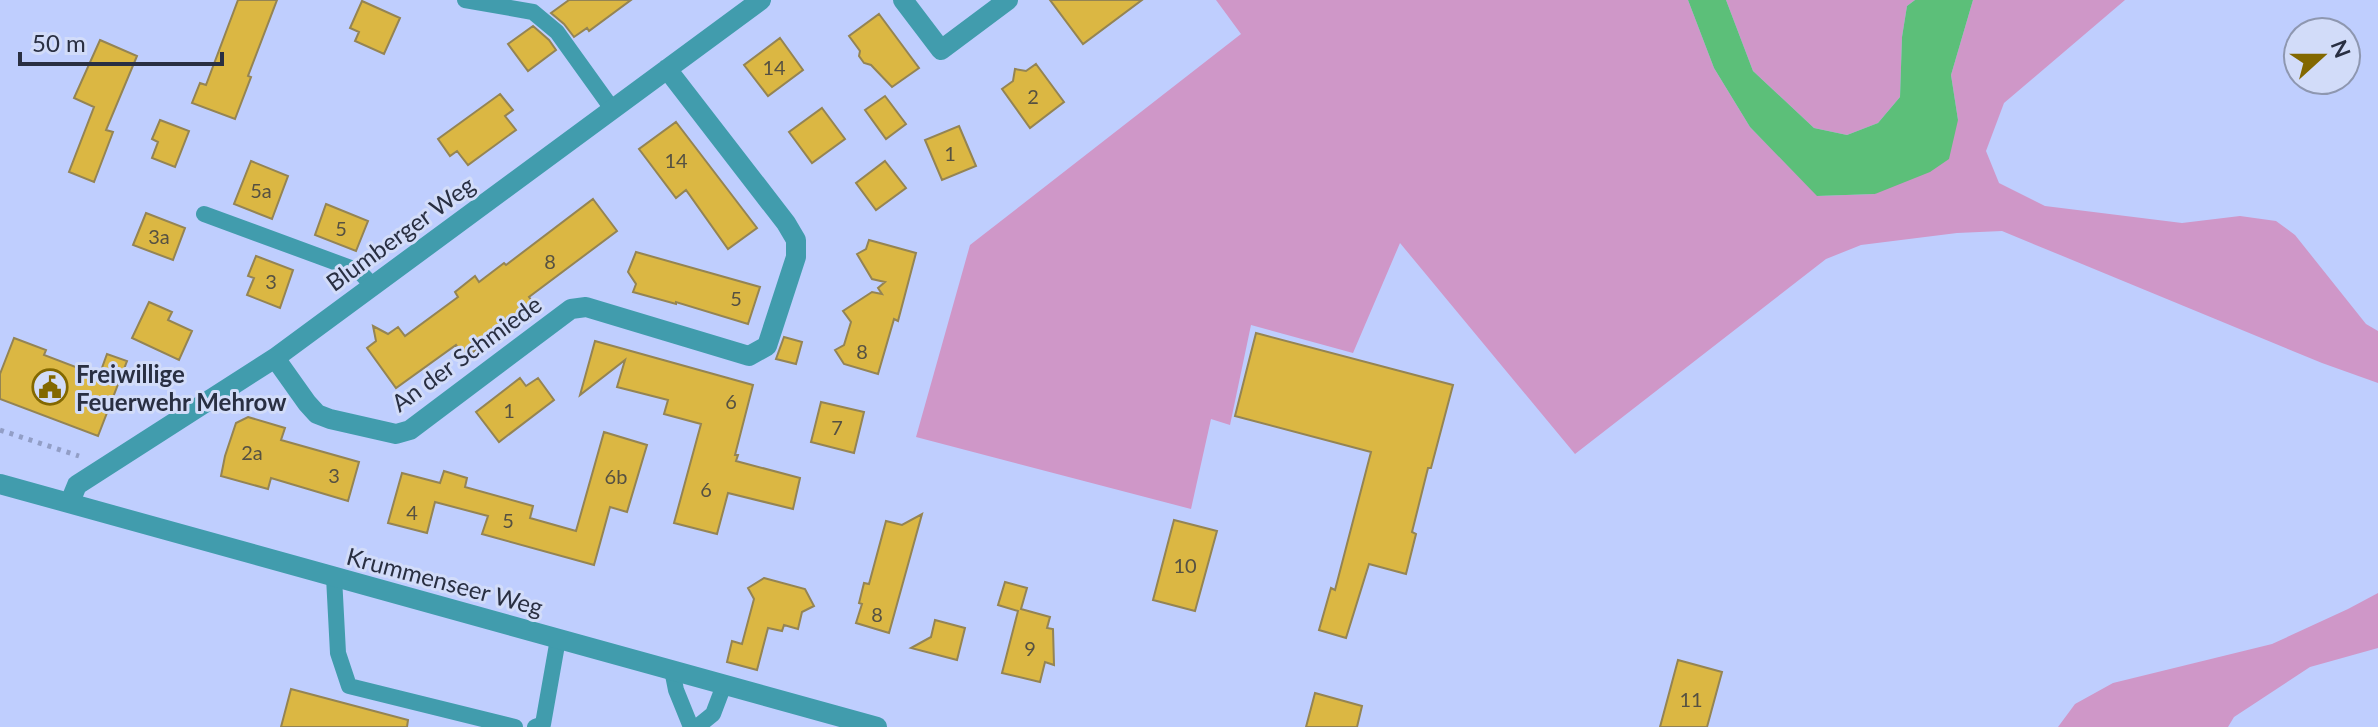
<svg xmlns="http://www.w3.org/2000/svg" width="2378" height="727" font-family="Lato,sans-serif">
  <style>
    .green { fill: #cf97c8 }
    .water { fill: #5cbf79 }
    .building { fill: #dbb743; stroke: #948453; stroke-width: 2 }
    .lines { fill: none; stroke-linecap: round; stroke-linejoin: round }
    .path { stroke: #929ec6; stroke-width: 5; stroke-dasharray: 4 6; stroke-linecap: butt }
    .lane { stroke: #419cad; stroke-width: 16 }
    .street { stroke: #419cad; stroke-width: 20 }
    .labels { text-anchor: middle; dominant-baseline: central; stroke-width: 6; stroke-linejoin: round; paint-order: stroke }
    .number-label { font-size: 20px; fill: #565142 }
    .street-label { font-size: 24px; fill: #292f42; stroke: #d2dcf9 }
    .poi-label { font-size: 24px; font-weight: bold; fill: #292f42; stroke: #d2dcf9; text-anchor: start }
  </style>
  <rect width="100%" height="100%" fill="#bfcefe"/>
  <path class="green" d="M1216 0H1688L1714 68 1750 127 1818 196 1875 194 1958 120 1951 75 1973 0H2125L2004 103 1986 151 1999 183 2045 206 2182 223 2240 216 2276 221 2295 235 2366 324 2378 331V383L2322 363 2002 231 1957 233 1861 245 1826 259 1575 454 1400 243 1353 353 1251 325 1230 425 1211 419 1191 509 916 437 970 245 1241 34Z
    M1726 0H1915L1907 6 1902 37 1900 97 1878 123 1847 135 1814 128 1753 71Z
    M2378 593V648L2310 667 2234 717 2228 727H2058L2075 704 2113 683 2272 644 2348 609Z"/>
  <path class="water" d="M1688 0H1726L1753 71 1814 128 1847 135 1878 123 1900 97 1902 37 1907 6 1915 0H1973L1951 75 1958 120 1949 159 1930 172 1875 194 1817 196 1750 127 1714 68Z"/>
  <path class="building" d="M238 0H277L248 76 251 77 235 119 192 103 200 83 206 85Z
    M569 0H631L589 31 587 28 574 37 564 24 551 13Z
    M1050 0H1142L1083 44Z
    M362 1 400 18 384 54 355 41 359 32 350 28Z
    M879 14 919 68 892 87 871 65 864 63 859 56 860 51 849 36Z
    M533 26 549 40 556 50 528 71 508 44Z
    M780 38 803 70 768 96 744 65Z
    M100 40 137 56 106 130 113 132 94 182 69 172 94 107 74 98Z
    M1036 64 1064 102 1030 128 1002 89 1013 81 1015 69 1026 71Z
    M500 94 513 110 505 116 516 130 468 165 457 151 450 156 438 139Z
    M885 96 906 124 886 139 865 110Z
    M822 108 845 139 812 163 789 132Z
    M160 120 189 131 175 167 152 158 158 142 152 139Z
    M676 122 757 228 728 249 686 190 676 198 639 149Z
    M959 126 976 166 942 180 925 140Z
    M251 161 288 176 272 219 234 204Z
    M885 161 906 188 876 210 856 183Z
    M593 199 617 231 529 297 535 305 465 358 456 345 396 388 367 348 376 341 373 326 388 334 398 327 405 336 458 297 455 292 475 276 479 282 504 263 506 265Z
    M326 204 368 221 356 251 315 235Z
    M146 213 185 228 173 260 133 245Z
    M869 240 916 253 898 321 894 319 878 374 844 364 835 350 844 345 851 322 843 311 872 292 882 294 878 288 885 282 872 279 857 254 866 249Z
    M636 252 760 287 748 324 676 302V304L633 292 636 284 628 272Z
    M256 256 293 270 280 308 247 295 254 278 248 276Z
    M149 302 172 312 168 320 192 331 179 360 132 338Z
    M1256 333 1453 385 1431 468H1428L1412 532 1416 534 1406 574 1369 564 1346 638 1319 630 1331 588 1335 590 1371 452 1235 416Z
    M784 337 802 342 796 364 776 359Z
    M14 338 46 350 44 355 99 376 107 354 127 361 98 436 0 399V374Z
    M595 341 753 385 735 455H738L736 461 800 478 793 509 728 493 717 534 674 523 701 424 664 414 668 400 617 387 625 360 580 395Z
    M520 378 526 386 538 378 554 400 499 442 476 412Z
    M821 402 864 412 854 453 811 442Z
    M248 417 285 428 281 440 359 462 348 501 271 478 268 489 221 476 225 456 236 423Z
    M604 432 647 445 627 512 610 507 594 565 482 534 488 516 435 502 427 533 388 523 402 473 440 483 444 471 467 478 465 487 533 506 530 518 576 531Z
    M922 514 889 633 856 623 862 604 859 603 864 583 869 584 886 521 902 525Z
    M1174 520 1217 531 1195 611 1153 600Z
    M764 578 805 589 814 606 802 612 798 629 784 625 782 631 768 628 757 670 727 662 732 641 742 644 754 599 748 588Z
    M1005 582 1027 588 1021 609 1050 617 1047 628 1053 629 1054 665 1045 662 1040 682 1002 673 1018 611 998 605Z
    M935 620 965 628 957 660 911 648 931 637Z
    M1678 660 1722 672 1707 727H1660Z
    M291 689 408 720 407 727H281Z
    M1315 693 1362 706 1357 727H1306Z"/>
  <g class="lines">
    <path class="path" d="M0 430 79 456"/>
    <path class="lane" d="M465 0 533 12 557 32 613 110
      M204 214 359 271 372 285
      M334 577 338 653 349 686 515 727
      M672 670 676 690 691 727
      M535 727 543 724 558 639
      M697 727 713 714 724 685"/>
    <path class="street" d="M903 0 941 50 1008 0
      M275 358 307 403 317 414 330 419 396 434 410 430 571 309 586 307 749 356 767 346 796 257V240L786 223 667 69
      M0 484 877 727
      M70 502 77 485 275 358 761 0"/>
  </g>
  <defs>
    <symbol id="civic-ring" viewBox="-11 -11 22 22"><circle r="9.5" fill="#d2dcf9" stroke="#836800" stroke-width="1.5"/><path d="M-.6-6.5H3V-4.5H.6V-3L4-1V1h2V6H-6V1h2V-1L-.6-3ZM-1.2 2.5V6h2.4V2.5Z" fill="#836800"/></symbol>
  </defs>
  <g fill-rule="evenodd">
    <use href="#civic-ring" x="30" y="367" width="40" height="40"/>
  </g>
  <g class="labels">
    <g class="number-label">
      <text x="774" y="67">14</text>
      <text x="1033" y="96">2</text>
      <text x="950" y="153">1</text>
      <text x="676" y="160">14</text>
      <text x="261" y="190">5a</text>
      <text x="341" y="228">5</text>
      <text x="159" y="236">3a</text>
      <text x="550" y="261">8</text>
      <text x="271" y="281">3</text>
      <text x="736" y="298">5</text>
      <text x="862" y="351">8</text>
      <text x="731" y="401">6</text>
      <text x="509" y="410">1</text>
      <text x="837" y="427">7</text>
      <text x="252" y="452">2a</text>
      <text x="334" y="475">3</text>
      <text x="616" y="476">6b</text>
      <text x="706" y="489">6</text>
      <text x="412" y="512">4</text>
      <text x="508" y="520">5</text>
      <text x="1185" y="565">10</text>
      <text x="877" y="614">8</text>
      <text x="1030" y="648">9</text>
      <text x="1691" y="699">11</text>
    </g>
    <g class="street-label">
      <text transform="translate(400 233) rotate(-36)">Blumberger Weg</text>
      <text transform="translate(466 353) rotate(-36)">An der Schmiede</text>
      <text transform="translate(445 581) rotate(15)">Krummenseer Weg</text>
    </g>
    <g class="poi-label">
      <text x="76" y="373">Freiwillige<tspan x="76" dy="28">Feuerwehr Mehrow</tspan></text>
    </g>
  </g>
  <g transform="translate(2322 56) rotate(69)"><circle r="38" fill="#d2dcf9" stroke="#8e97b0" stroke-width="2"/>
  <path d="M0-6L14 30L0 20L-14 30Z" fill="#836800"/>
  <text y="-12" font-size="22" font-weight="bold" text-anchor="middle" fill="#292f42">N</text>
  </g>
  <path d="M20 52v12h202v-12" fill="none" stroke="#292f42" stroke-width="4"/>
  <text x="32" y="52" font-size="24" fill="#292f42" stroke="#d2dcf9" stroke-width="6" paint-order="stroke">50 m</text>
</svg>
